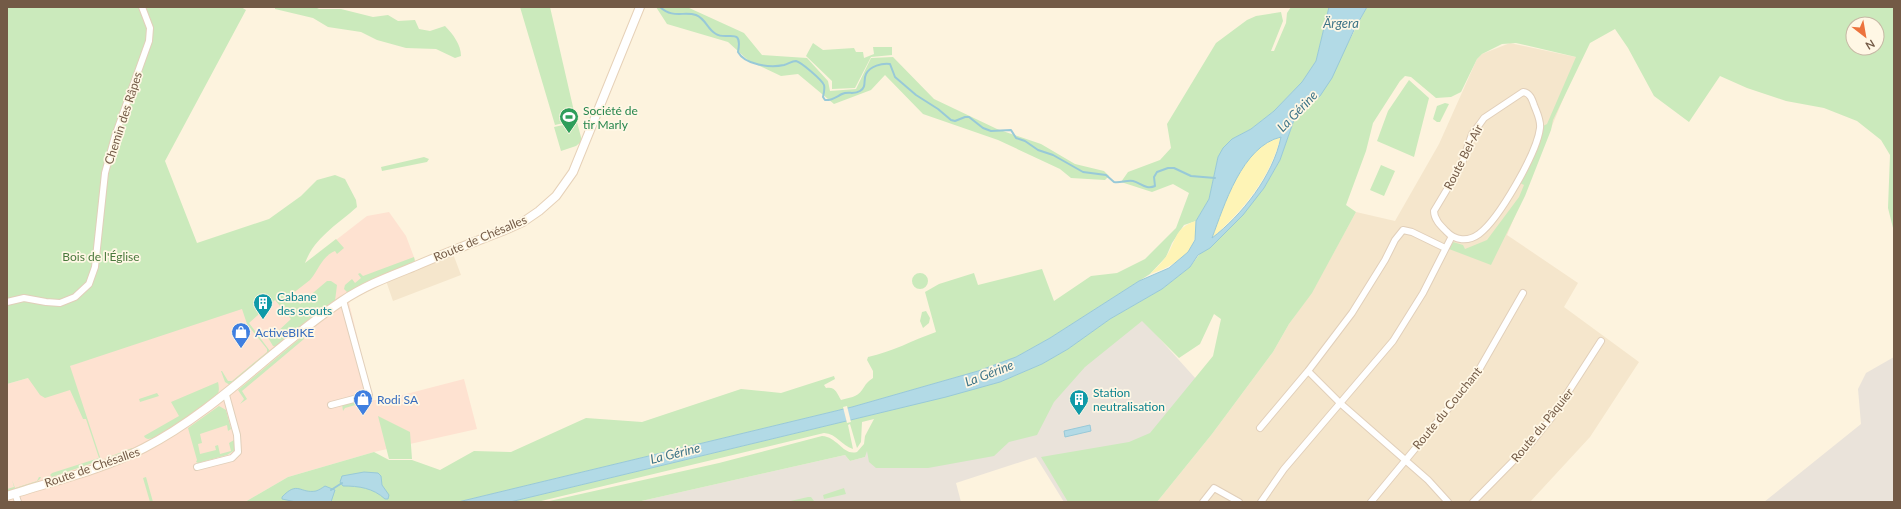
<svg xmlns="http://www.w3.org/2000/svg" width="1901" height="509" font-family="Lato,sans-serif">
  <style>
    .residential { fill: #f5e6cc }
    .commercial { fill: #fee2d1 }
    .industrial { fill: #eae3da }
    .green { fill: #cbeabc; fill-rule: evenodd }
    .sand { fill: #fef4b6 }
    .water { fill: #b2dae6; stroke: #98c9d8; fill-rule: evenodd }
    .pier { fill: #fdf3de }
    .lines { fill: none; stroke-linecap: round; stroke-linejoin: round }
    .stream { stroke: #98c9d8; stroke-width: 2 }
    .street-casing { stroke: #e1cfba; stroke-width: 8 }
    .secondary-casing { stroke: #e6d1b8; stroke-width: 10 }
    .street { stroke: #fff; stroke-width: 6 }
    .secondary { stroke: #fff; stroke-width: 8 }
    .labels { text-anchor: middle; dominant-baseline: central; stroke-width: 3.5; stroke-linejoin: round; paint-order: stroke }
    .leisure-label { font-size: 12px; fill: #27864d; stroke: #fff7e5; text-anchor: start }
    .street-label { font-size: 12px; fill: #735a46; stroke: #fff7e5 }
    .park-label { font-size: 12px; fill: #4a793d; stroke: #fff7e5 }
    .culture-label { font-size: 12px; fill: #0d838f; stroke: #fff7e5; text-anchor: start }
    .shop-label { font-size: 12px; fill: #366cbe; stroke: #fff7e5; text-anchor: start }
    .water-label { font-size: 13px; font-style: italic; fill: #3f7588; stroke: #fff7e5 }
  </style>
  <rect width="100%" height="100%" fill="#fdf3de"/>
  <path class="residential" d="M1510 43 1580 58 1507 235 1578 283 1564 307 1639 362 1590 437 1530 502H1157L1212 434 1273 352 1289 324 1312 292 1356 212 1395 221 1439 144 1477 59 1482 54Z
    M452 251 461 275 393 301 385 278Z"/>
  <path class="commercial" d="M389 212 406 236 417 265 354 294 349 303 373 400H383L464 379 477 429 374 452 288 477 245 502H7V384L70 366 305 264 367 216Z"/>
  <path class="industrial" d="M1142 319 1196 379 1108 502H1064L1036 457 956 483 961 502H637L845 455 850 461 865 457 866 451 965 426Z
    M1894 357V502H1764L1861 424 1858 389 1866 373Z"/>
  <path class="green" d="M7 7H241L246 10 165 161 197 243 269 219 301 196 317 180 335 175 345 179 356 200 357 207C338 224 314 238 305 263L336 239 344 248 337 254 335 251C321 257 319 270 310 280 304 285 298 289 292 294L300 304 327 281H331L337 285 335 301 278 347 273 346 267 336 273 329 276 333 291 319 275 300 249 323 270 351 230 385 225 382 221 371H222L228 381H232L267 352V349L247 324 242 309 70 366 101 460 132 448 133 449 52 477 50 475 52 473 99 458 86 419H83L70 390 45 398 40 395 28 378 7 384Z
    M275 7H315L319 9H341L373 17 388 15 398 21 415 20 419 29 430 31 445 26C453 34 461 45 461 56L455 58 436 49 406 48 377 40 361 32 328 27 313 18 275 9Z
    M520 7H550L576 120 555 125Z
    M656 7H687L744 33 762 55 807 58 828 81 830 91 856 89 871 58 893 57 934 99 997 129 1041 144 1075 164 1104 171 1109 176 1105 180 1071 178 1060 169 998 140 923 114 885 75 871 90 834 104 798 74 781 76 749 61 728 42 667 24Z
    M1291 7H1329L1316 61 1302 82 1274 111 1251 129 1232 139 1218 157 1209 199 1196 221 1184 225 1172 243 1166 257 1150 274 1050 338 1016 357 978 371 852 407 458 502H245L288 477 374 452 389 460H412L440 470 474 451 511 452 586 418 642 422 741 389 781 393 834 376 835 379 824 385 826 388C835 386 837 393 841 400 848 398 858 397 862 390 866 384 867 382 873 378V371L867 360 868 357C892 352 913 340 936 332L925 292 939 284 974 273 978 285 1042 269 1054 301 1091 276 1117 273 1145 259 1176 228 1189 193 1173 184 1152 192 1121 182 1128 172 1160 160 1171 148 1167 124 1216 43 1247 20 1256 16 1281 12 1283 21 1271 51H1274L1286 23 1287 13Z
    M1367 7H1894V232L1888 208 1890 155 1881 140 1857 121 1824 108 1786 101 1747 88 1720 76 1689 122 1654 96 1628 48 1615 29 1590 43 1553 120 1551 130 1525 196 1491 265 1449 249 1453 242 1463 245 1465 249 1487 240 1519 197 1524 185 1520 183 1543 126 1547 124 1576 57 1516 43 1502 44 1482 54 1477 59 1461 92 1451 97 1436 98 1411 77 1405 76 1400 81 1373 123 1366 151 1346 205 1356 212 1312 293 1289 324 1273 352 1212 434 1157 502H1068L1041 457 1129 442 1150 433 1213 356 1221 319 1214 314 1200 344 1179 358 1142 321 1085 367 1054 402 1037 435 1009 442 994 456 928 468H876L869 462 867 451 865 457 850 461 845 455 637 502H545L719 463 822 436C838 437 843 456 857 452L864 444 865 436 874 419 862 422 861 442 857 448 850 424 848 425 853 449C841 445 837 434 824 433L537 502H510L883 412 1000 382 1042 364 1068 349 1110 319 1162 289 1190 267 1202 251 1210 248 1264 188 1280 160 1295 117 1320 96ZM1853 24H1877V48H1853Z
    M813 43 823 50 854 48 856 52H863L864 58 874 54 873 47H892V55L871 57 855 88 832 89V81L806 56Z
    M1409 80 1429 98 1414 157 1377 141 1388 111Z
    M1445 103 1449 104 1440 122H1437L1433 119 1437 106Z
    M577 122 582 141 576 146 561 151 554 127Z
    M424 157 429 159 427 162 382 171 381 167Z
    M1381 165 1395 171 1384 196 1370 190Z
    M414 257 415 262 391 271 350 292H347L344 289 345 285 352 279 355 283 361 278 358 274 360 273 363 276Z
    M912 281a8 8 0 1 1 16 0a8 8 0 1 1-16 0Z
    M926 311 930 318 929 323 923 328 920 321 922 312Z
    M303 336 304 339 242 391 247 399 240 404 244 399 238 390Z
    M218 382C219 387 220 392 216 397 210 407 166 431 153 438 149 439 146 440 144 436L179 416 171 402Z
    M157 393 159 396 140 402 139 399Z
    M364 399 367 402 362 404V406L359 404 345 408 343 411 342 404Z
    M219 406 226 410 231 429 228 431 227 425 200 434 202 443 198 444 200 454 216 450 215 446 218 445 220 454 231 451 229 443 234 440 235 450 227 455 198 463 196 462 197 460 188 428Z
    M378 416 410 432 412 459H389Z
    M39 477H41L40 479 35 483 7 492V489L14 487 12 480 15 488 37 481Z
    M146 477 153 502H150L143 478Z
    M844 488 846 494 824 499 823 495Z
    M808 497H811L814 501 786 502Z"/>
  <path class="sand" d="M1281 137C1268 181 1244 209 1211 239 1224 205 1241 147 1281 137Z
    M1196 221C1196 227 1196 235 1194 240 1189 259 1167 268 1150 274 1155 269 1161 264 1165 258 1177 242 1173 228 1196 221Z"/>
  <path class="water" d="M1329 7H1367L1354 30 1332 78 1320 96 1295 117 1280 160 1264 188 1243 215 1210 248 1198 255 1190 267 1162 289 1110 319 1068 349 1042 364 1000 382 946 397 510 502H458L852 407 978 371 1016 357 1050 338 1139 281 1169 268 1188 252 1195 240 1196 221 1209 199 1218 157 1223 148 1232 139 1251 129 1274 111 1302 82 1316 61ZM1281 137C1273 176 1242 215 1212 238 1224 206 1242 146 1281 137Z
    M1090 425 1091 431 1065 437 1064 431Z
    M364 472 378 473 381 476 382 485 389 495 388 499H385C373 488 359 486 343 486L340 482 342 476Z
    M325 486 335 490 331 502H296L282 499V497C298 480 300 494 316 491 319 490 322 488 325 486Z"/>
  <path class="pier" d="M847 406 851 422 847 423 843 407Z"/>
  <g class="lines">
    <path class="stream" d="M660 7C673 19 684 11 696 15 706 19 707 29 716 34 727 41 743 26 738 52 745 65 770 68 784 65 788 64 792 61 796 61 801 62 822 80 824 85 825 89 824 93 823 97L825 100C831 101 836 97 842 94 848 91 854 95 860 91 867 87 863 80 866 74 870 66 882 63 890 64L895 77 916 95 938 109 951 120 955 121 965 117H969L983 128 991 131 1011 130 1016 138 1025 141 1038 150 1053 155 1083 172 1106 175 1114 182C1121 183 1126 180 1133 181 1141 183 1146 190 1155 186L1154 177 1157 172 1168 168H1174L1191 176 1215 178
      M331 490 342 483"/>
    <defs>
      <path id="street" d="M1523 92C1530 93 1532 99 1534 105 1537 113 1541 120 1540 128 1537 153 1499 219 1479 234 1468 242 1455 241 1446 231 1440 225 1434 219 1434 211L1461 166 1472 134 1479 125 1484 118Z
        M7 302 24 298 46 302 60 303 75 297 89 284 95 267 105 173 115 136 149 41 150 28 142 7
        M1308 371 1340 403 1428 480 1448 502
        M331 405 369 395 343 300
        M1260 428 1308 371 1352 313 1385 260 1395 240 1403 230 1412 232 1445 248
        M197 467 232 458 238 452 237 435 226 395
        M15 493 18 502
        M1203 502 1214 488 1239 502
        M1261 502 1284 469 1393 341 1423 293 1452 236
        M1371 502 1476 375 1523 293
        M1473 502 1531 443 1552 417 1601 341"/>
      <path id="secondary" d="M7 496C52 481 102 470 144 448 218 410 273 347 342 301 364 286 388 277 413 267 443 254 474 242 505 230L523 222 539 211 556 196 573 172 640 7"/>
    </defs>
    <use href="#street" class="street-casing"/>
    <use href="#secondary" class="secondary-casing"/>
    <use href="#street" class="street"/>
    <use href="#secondary" class="secondary"/>
  </g>
  <defs>
    <symbol id="stadium-pin" viewBox="-11 -11 22 30"><path d="M0 17L-7.5 6A9.5 9.5 0 1 1 7.5 6Z" fill="#2e9e5b" stroke="#fff7e5"/><path d="M0-5a6.5 5 0 1 0 0 10a6.5 5 0 1 0 0-10ZM-3.5-1.8h7v3.6h-7Z" fill="#fff"/></symbol>
    <symbol id="building-pin" viewBox="-11 -11 22 30"><path d="M0 17L-7.5 6A9.5 9.5 0 1 1 7.5 6Z" fill="#0f9aa8" stroke="#fff7e5"/><path d="M-4-6H4V6H1V3H-1V6H-4ZM-2.5-4.3h1.7v1.8h-1.7ZM.8-4.3h1.7v1.8H.8ZM-2.5-1h1.7V.8h-1.7ZM.8-1h1.7V.8H.8Z" fill="#fff"/></symbol>
    <symbol id="shop-pin" viewBox="-11 -11 22 30"><path d="M0 17L-7.5 6A9.5 9.5 0 1 1 7.5 6Z" fill="#3f7fe0" stroke="#fff7e5"/><path d="M-5-2.5h2.3a2.7 3.5 0 0 1 5.4 0H5L5.5 6h-11ZM-1.5-2.5h3a1.5 2.3 0 0 0-3 0Z" fill="#fff"/></symbol>
  </defs>
  <g fill-rule="evenodd">
    <use href="#stadium-pin" x="558" y="106" width="22" height="30"/>
    <use href="#building-pin" x="252" y="292" width="22" height="30"/>
    <use href="#shop-pin" x="230" y="321" width="22" height="30"/>
    <use href="#shop-pin" x="352" y="388" width="22" height="30"/>
    <use href="#building-pin" x="1068" y="388" width="22" height="30"/>
  </g>
  <g class="labels">
    <g class="leisure-label">
      <text x="583" y="110">Société de<tspan x="583" dy="14">tir Marly</tspan></text>
    </g>
    <g class="street-label">
      <text transform="translate(123 118) rotate(-72)">Chemin des Râpes</text>
      <text transform="translate(1463 157) rotate(-63)">Route Bel-Air</text>
      <text transform="translate(480 238) rotate(-23)">Route de Chésalles</text>
      <text transform="translate(1447 408) rotate(-51)">Route du Couchant</text>
      <text transform="translate(1542 425) rotate(-51)">Route du Pâquier</text>
      <text transform="translate(92 467) rotate(-19)">Route de Chésalles</text>
    </g>
    <g class="park-label">
      <text x="101" y="256">Bois de l'Église</text>
    </g>
    <g class="culture-label">
      <text x="277" y="296">Cabane<tspan x="277" dy="14">des scouts</tspan></text>
      <text x="1093" y="392">Station<tspan x="1093" dy="14">neutralisation</tspan></text>
    </g>
    <g class="shop-label">
      <text x="255" y="332">ActiveBIKE</text>
      <text x="377" y="399">Rodi SA</text>
    </g>
    <g class="water-label">
      <text x="1341" y="23">Ärgera</text>
      <text transform="translate(1297 111) rotate(-46)">La Gérine</text>
      <text transform="translate(989 373) rotate(-21)">La Gérine</text>
      <text transform="translate(675 453) rotate(-14)">La Gérine</text>
    </g>
  </g>
  <rect width="1901" height="509" fill="none" stroke="#735a46" stroke-width="16"/>
  <g transform="translate(1865 36) rotate(149)"><circle r="19" fill="#fff7e5" stroke="#c7b8a5"/>
  <path d="M0-3L7 15L0 10L-7 15Z" fill="#ec733d"/>
  <text y="-6" font-size="11" font-weight="bold" text-anchor="middle" fill="#735a46">N</text>
  </g>
</svg>
